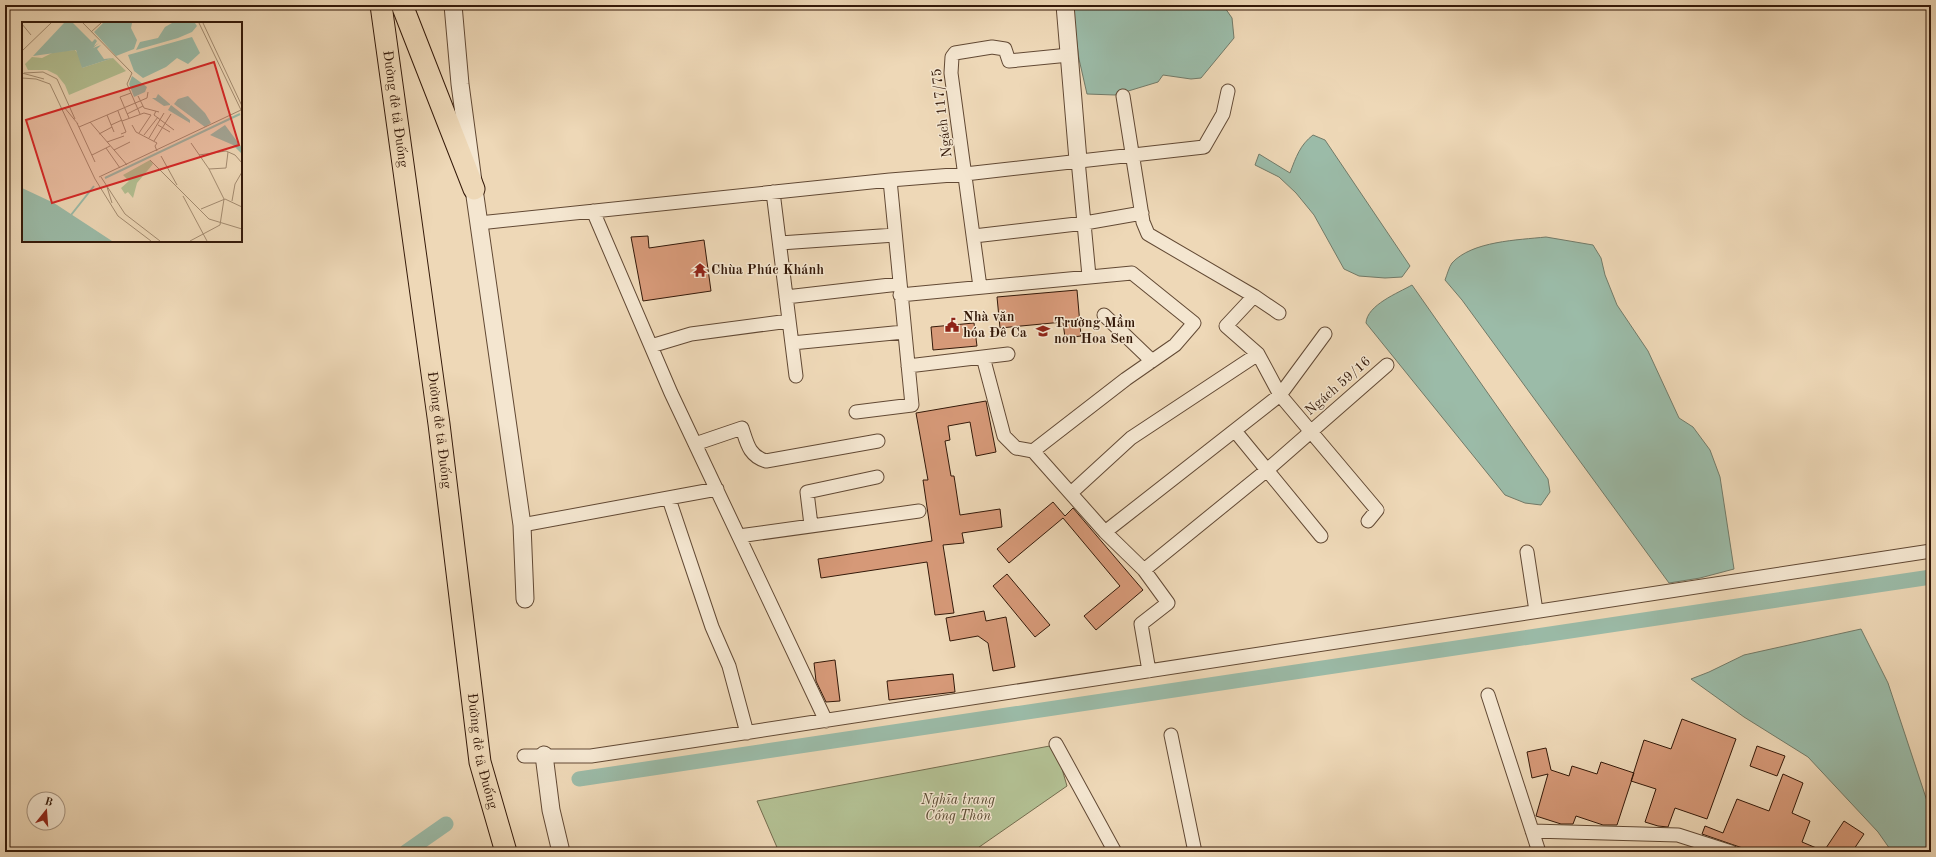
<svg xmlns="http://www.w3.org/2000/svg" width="1936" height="857" font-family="'Old Standard TT',serif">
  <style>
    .green { fill: #b3c093; stroke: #746c4e }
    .water { fill: #9bbba8; stroke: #727a68 }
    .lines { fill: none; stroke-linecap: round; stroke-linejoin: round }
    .canal { stroke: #9bbba8; stroke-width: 15 }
    .building { fill: #d69978; stroke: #341909 }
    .minor-casing { stroke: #624934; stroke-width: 15 }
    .tertiary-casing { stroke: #624934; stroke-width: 19 }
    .primary-casing { stroke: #341909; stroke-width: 23 }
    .minor { stroke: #f4e6d0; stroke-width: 13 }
    .tertiary { stroke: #f4e6d0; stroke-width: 17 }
    .primary { stroke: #eed8b7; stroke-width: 21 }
    .labels { text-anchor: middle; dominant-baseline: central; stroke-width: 3; stroke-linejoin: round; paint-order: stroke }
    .street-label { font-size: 14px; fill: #341909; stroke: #f4e6d0 }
    .poi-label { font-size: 14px; font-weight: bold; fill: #341909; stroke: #f4e6d0; text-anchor: start }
    .park-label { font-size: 14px; font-style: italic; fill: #5a4b32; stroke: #f4e6d0 }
    .inset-river { fill: none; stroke: #9bbba8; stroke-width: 2 }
    .inset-road { fill: none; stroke: #a48c71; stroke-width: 1 }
    .view { fill: #d62828; fill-opacity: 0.15; stroke: #d62828; stroke-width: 2 }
    .inset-edge { fill: none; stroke: #341909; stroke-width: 2 }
  </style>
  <rect width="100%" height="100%" fill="#eed8b7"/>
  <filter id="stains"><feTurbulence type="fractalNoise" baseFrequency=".005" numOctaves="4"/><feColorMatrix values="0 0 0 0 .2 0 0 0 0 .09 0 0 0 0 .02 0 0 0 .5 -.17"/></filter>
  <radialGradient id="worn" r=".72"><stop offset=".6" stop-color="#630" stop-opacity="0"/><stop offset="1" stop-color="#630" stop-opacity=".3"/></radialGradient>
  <path class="green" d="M1055 745 1067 786 972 852H779L757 801Z"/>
  <path class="water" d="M1072 5H1223L1232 18 1234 38 1201 78 1191 79 1163 75 1158 82 1115 95 1087 94 1079 59Z
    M1313 135 1325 140 1410 266 1402 277 1385 278 1359 276 1344 269 1314 215 1296 193 1279 177 1255 165 1259 154 1290 173C1296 157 1300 145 1313 135Z
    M1546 237 1593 245 1601 258 1605 275 1617 305 1648 351 1679 418 1693 427 1710 450 1720 477 1734 569 1700 578 1669 583 1462 300 1445 280C1447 275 1449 267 1452 263 1472 241 1518 240 1546 237Z
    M1412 285 1548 479 1550 492 1541 505 1525 503 1505 495 1366 323C1367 305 1398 293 1412 285Z
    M1861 629 1888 683 1931 813V852H1892L1878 832 1808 757 1744 717 1691 679 1709 672 1744 655Z"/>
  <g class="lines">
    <path class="canal" d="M579 779 1931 577
      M406 852 446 824"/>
  </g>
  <path class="building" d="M648 236 649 248 704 240 711 291 643 301 631 237Z
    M1077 290 1081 336 1065 338 1063 322 1000 328 997 297Z
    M974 323 977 346 933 350 931 327Z
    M986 401 996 452 976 456 970 422 948 426 950 440 945 441 951 476H954L960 515 1000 509 1002 527 962 533 964 543 943 545 954 613 935 615 927 562 821 578 818 559 932 541 923 480H928L916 413Z
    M1053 502 1065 516 1073 508 1143 590 1096 630 1084 616 1120 586 1063 518 1009 563 997 549Z
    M1007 574 1050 625 1035 637 993 586Z
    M984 611 986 621 1006 617 1015 667 993 671 988 643 978 636 950 641 946 618Z
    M835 660 840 701 826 702 816 681 814 663Z
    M953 674 955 692 889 700 887 681Z
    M1682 719 1736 739 1707 819 1675 808 1668 827 1658 826 1645 822 1656 789 1631 781 1644 740 1671 749Z
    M1757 746 1785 756 1777 776 1750 766Z
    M1546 748 1551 770 1569 776 1572 766 1597 774 1601 762 1634 773 1617 825H1603L1576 816 1573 824H1561L1536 816 1548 774 1532 778 1527 752Z
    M1783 774 1803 783 1792 813 1810 821 1802 842 1826 852H1754L1702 834 1705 826 1723 833 1737 799 1769 811Z
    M1844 821 1864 834 1852 852H1832L1826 848Z"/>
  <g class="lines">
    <defs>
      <path id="minor" d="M1123 96 1143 222 1148 234 1254 296 1279 313
        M1078 160 1089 276
        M773 192 796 376
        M593 211 671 393 826 721
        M479 223 890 180 965 174 1204 147 1223 114 1228 91
        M974 236 1085 223 1142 213
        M780 243 895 235
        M980 287 951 73 952 57 955 53 992 47 1005 49 1009 61 1069 55
        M900 295 1132 273 1194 323 1175 345 1126 379 1033 451
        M1254 296 1226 326 1258 354 1280 395 1377 510 1368 521
        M786 297 899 284
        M1104 315 1152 361
        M792 343 904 332
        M651 346 691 334 789 321
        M983 357 1004 436 1016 448 1033 451 1105 532 1144 570 1168 603 1141 624 1149 671
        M908 366 1008 354
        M856 412 912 405 890 180
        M1235 431 1321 536
        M695 444 742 428C747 443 749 456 766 461L878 441
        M1071 493 1131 438 1258 354
        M669 499 712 627 729 666 747 733
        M522 525 717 489
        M811 525 807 492 877 477
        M1105 532 1280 395 1325 334
        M739 536 919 511
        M1527 552 1536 611
        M1144 570 1267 470 1387 365
        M1488 695 1539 852
        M1171 735 1195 852
        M1056 744 1115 852
        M524 756H591L691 741 1931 551
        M1532 831 1678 835 1731 852"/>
      <path id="tertiary" d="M453 5 460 84 474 189 522 525 525 599
        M1065 5 1078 160
        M544 755 551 810 561 852"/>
      <g id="primary">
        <path id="s1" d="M381 5 439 424 480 762 506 852"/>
        <path d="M402 5 474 189"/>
      </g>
    </defs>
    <use href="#minor" class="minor-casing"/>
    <use href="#tertiary" class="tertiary-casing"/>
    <use href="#primary" class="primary-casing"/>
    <use href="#minor" class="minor"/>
    <use href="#tertiary" class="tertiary"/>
    <use href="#primary" class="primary"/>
  </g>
  <defs>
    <symbol id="temple-bare" viewBox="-9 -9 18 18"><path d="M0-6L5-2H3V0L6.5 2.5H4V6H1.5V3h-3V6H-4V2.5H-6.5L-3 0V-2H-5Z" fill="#8f2418" stroke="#f4e6d0" stroke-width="2.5" paint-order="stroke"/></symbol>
    <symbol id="civic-bare" viewBox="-9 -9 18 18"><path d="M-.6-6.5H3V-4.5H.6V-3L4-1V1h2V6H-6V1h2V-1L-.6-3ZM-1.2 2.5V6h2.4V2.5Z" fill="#8f2418" stroke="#f4e6d0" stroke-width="2.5" paint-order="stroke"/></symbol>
    <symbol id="school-bare" viewBox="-9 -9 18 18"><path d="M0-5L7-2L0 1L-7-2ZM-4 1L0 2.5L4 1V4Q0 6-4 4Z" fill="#8f2418" stroke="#f4e6d0" stroke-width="2.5" paint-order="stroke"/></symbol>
  </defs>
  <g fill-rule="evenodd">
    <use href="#temple-bare" x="690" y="260" width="20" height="20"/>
    <use href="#civic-bare" x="942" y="315" width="20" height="20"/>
    <use href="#school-bare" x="1033" y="321" width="20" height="20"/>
  </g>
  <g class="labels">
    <g class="street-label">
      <text stroke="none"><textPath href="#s1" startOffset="105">Đường đê tả Đuống</textPath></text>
      <text transform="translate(942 113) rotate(-97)">Ngách 117/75</text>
      <text transform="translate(1338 386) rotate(-41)">Ngách 59/16</text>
      <text stroke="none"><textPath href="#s1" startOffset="429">Đường đê tả Đuống</textPath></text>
      <text stroke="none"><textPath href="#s1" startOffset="753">Đường đê tả Đuống</textPath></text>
    </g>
    <g class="poi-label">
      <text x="711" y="270">Chùa Phúc Khánh</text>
      <text x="963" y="317">Nhà văn<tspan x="963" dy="16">hóa Đê Ca</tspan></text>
      <text x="1054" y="323">Trường Mầm<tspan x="1054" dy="16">non Hoa Sen</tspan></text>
    </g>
    <g class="park-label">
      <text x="958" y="800">Nghĩa trang<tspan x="958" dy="16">Cống Thôn</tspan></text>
    </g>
  </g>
  <g transform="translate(22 22)">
    <rect width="220" height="220" fill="#eed8b7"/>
    <path d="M53 28 59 36 60 46 91 36 104 49 47 73 43 63 35 53 25 48H6L3 42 10 35 20 36 32 30ZM128 138 131 142 115 161 111 176 106 170 103 172 99 166 107 159 101 153Z" fill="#b3c093"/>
    <path d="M42 1H51L70 20 73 17 75 19 72 24 77 21 71 26 79 23 75 27 82 37 91 36 60 46 54 28 11 34ZM81 1H110L109 6 115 18 112 27 94 34 72 10ZM150 1H173L175 4 170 10 156 16 114 28 118 20 136 16 143 5ZM170 15 178 31 166 42 155 36 144 45 121 56 112 49 106 33ZM110 54 125 65 123 70 112 75 107 62ZM136 72 148 82V83L142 84 130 76H134ZM166 74 183 91 189 101 183 105 152 82 156 77ZM149 83 168 98V101L146 88ZM203 103 220 126V132L211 123 188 113ZM0 166 32 181 90 219H2L0 218Z" fill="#9bbba8"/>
    <path class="inset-river" d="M83 156 218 92M49 193 72 164"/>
    <path class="inset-road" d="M61 1 110 51 105 62 118 92M177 1 220 90M181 1 220 84M0 2 9 13M69 10 79 1M0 29 29 1M0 51 22 57M2 51 21 50 35 57 53 97M0 56 14 57 28 62 73 157 96 194 129 219M116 74 122 86 137 90M42 85 56 102M96 89 104 110 99 112M134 89 132 93 152 108M105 92 121 84M85 93 92 110M107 96 98 75 109 71M100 99 122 91 129 93 117 111M68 100 105 143M55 101 73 140M89 103 100 98M110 103 114 110 135 121 133 124 135 129M136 103 148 110M57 105 125 76 126 70M77 112 90 105M122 113 136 95M127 116 142 91M132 119 149 92M85 120 102 114M84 126 98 146M92 128 108 120M70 133 88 124M177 133 204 129 213 133 220 141M139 134 155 163M128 138 187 197 220 207M187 147 204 146 206 130M77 155 219 88M79 155 103 192 138 219M85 165 90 181M161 174 185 219M210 179 213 162 220 150M179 187 203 177 220 185M168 219 198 203 202 177 187 147 169 121"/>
    <path class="view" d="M192 40 217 123 30 181 4 98Z"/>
    <rect width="220" height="220" class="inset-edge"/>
  </g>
  <rect width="1936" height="857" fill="none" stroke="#eed8b7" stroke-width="20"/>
  <rect x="6" y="6" width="1924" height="845" fill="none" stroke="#341909" stroke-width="2"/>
  <rect x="10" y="10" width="1916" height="837" fill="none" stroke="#341909"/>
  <g transform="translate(46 811) rotate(17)"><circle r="19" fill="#f4e6d0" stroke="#a79480"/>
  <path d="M0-3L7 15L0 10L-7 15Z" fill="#8f2418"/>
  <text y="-6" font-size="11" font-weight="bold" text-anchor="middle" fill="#341909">B</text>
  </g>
  <rect width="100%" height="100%" filter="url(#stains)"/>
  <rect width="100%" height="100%" fill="url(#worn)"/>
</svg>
